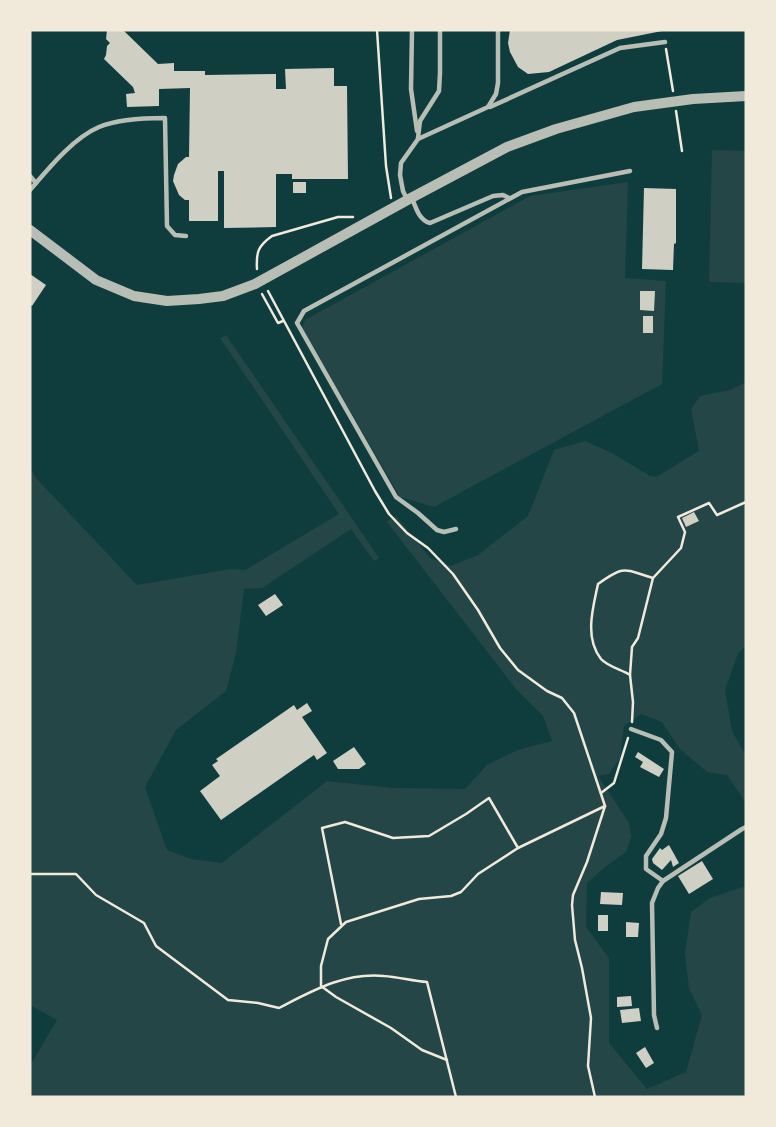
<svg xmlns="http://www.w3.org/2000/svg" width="776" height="1127" viewBox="0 0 776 1127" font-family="Manrope,sans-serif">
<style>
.green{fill:#244646}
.building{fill:#cfcfc3}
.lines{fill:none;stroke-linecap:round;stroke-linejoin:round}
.path{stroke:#f1e9da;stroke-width:2.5}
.service{stroke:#b8beb3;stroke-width:4.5}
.tertiary{stroke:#b8beb3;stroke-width:10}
</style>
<rect width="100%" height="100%" fill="#0f3d3e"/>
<g class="green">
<polygon points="712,150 746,151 746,283 709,282"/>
<polygon points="628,182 625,278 666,281 662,384 434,507 400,497 302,328 305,320 530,196"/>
<polygon points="226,335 379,558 374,561 351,529 262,588 244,589 236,653 226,691 176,730 145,787 167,850 191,859 222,863 327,781 392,788 465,789 487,765 518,750 552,741 543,716 516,689 387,522 396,516 430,558 451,566 478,555 528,516 554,450 585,441 612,453 650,476 656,477 699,451 691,409 700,396 730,390 746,382 746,646 738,653 725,690 732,731 746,756 746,803 727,775 707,772 680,749 662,722 641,714 624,726 620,758 609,774 598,776 629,823 631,837 626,852 605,867 587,883 586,927 609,958 609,1043 647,1089 686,1072 702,1015 689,988 685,953 691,912 710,898 746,886 746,1097 30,1097 30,1066 57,1020 32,1006 30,1007 30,468 36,478 137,585 231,569 245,570 339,514 220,338"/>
</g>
<g class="building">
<polygon points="107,30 123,30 158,64 174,63 174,71 205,71 205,75 276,74 276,89 286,89 285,69 334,68 334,86 347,86 348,179 292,179 292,174 276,174 276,227 224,228 224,171 218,171 218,221 189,221 189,200 185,200 179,195 173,181 174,175 178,164 186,157 189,157 190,88 159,89 159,106 127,107 126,94 135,93 133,87 104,59 106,55 107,46 110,43 106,39"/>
<polygon points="510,30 662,30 662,31 617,40 549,72 528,74 518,67 510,52 508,43"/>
<rect x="293" y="182" width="13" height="11"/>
<polygon points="644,188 676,189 676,243 674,244 673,270 642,269"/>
<polygon points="30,274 46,285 32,306 30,304"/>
<polygon points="640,291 655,291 654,311 640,310"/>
<rect x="643" y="316" width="10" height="17"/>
<polygon points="694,512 699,521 686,527 682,518"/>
<polygon points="275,594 283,605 266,616 258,605"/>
<polygon points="307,703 312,711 302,717 327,753 317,760 314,755 221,820 200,791 220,776 212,765 218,761 216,759 294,705 297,710"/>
<polygon points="354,747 366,764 359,769 338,769 333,761"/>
<polygon points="638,752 664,769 659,777 640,767 643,762 635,757"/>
<polygon points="669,845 679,863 673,867 671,860 662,870 653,863 652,859 660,848 662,850"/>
<polygon points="702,861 713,879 689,894 678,876"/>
<polygon points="601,892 623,893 622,905 600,904"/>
<rect x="598" y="915" width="10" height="16"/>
<polygon points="626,922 639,923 638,937 626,937"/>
<polygon points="631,996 632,1006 617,1007 617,997"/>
<polygon points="639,1008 641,1021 622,1023 620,1010"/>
<polygon points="645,1047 654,1063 646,1068 636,1053"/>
</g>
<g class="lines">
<g class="path">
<polyline points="377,30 386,166 391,198"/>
<polyline points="666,49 673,91"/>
<polyline points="676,111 682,151"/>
<path d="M257,269C256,252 258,246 272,236L338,217H353"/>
<polyline points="268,291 375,491 389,514 407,533 428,548 453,574 478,610 500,648 518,670 547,691 562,698 574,713 605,806 587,862 573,895 572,905 575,940 582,968 591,1018 588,1066 595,1097"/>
<polyline points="262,294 278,323 283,321"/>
<path d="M630,675C622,670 607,666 601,659C584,637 593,608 598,584C625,565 623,569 653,578"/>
<polyline points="632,722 633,702 630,675 632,647 638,638 653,578 681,548 685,532 678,517 709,503 717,515 746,502"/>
<polyline points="601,793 614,783 628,738"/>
<path d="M30,874H76L96,895L144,923L156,946L228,1000L258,1003L279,1008C312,991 345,972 384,976C398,977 413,981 427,982L456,1097"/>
<polyline points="341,924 322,828 345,822 393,838 429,836 466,814 489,798 518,848"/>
<polyline points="321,985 321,966 328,939 346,922 419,899 451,896 461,892 478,874 518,848 605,806"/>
<polyline points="321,986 336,997 391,1028 422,1050 447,1060"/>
</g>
<g class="service">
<polyline points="412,30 411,89 417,131"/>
<polyline points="490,107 620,48 665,42"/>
<polyline points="418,138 420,121 439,91 440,73 440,30"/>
<polyline points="30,176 36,183"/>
<path d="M30,190C48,169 73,138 99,127C118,119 145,118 165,118L167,226L175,235L186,236"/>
<path d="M412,198C416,208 419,220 430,223L493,196L503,195L509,198"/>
<polyline points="407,199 403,191 400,175 401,163 418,139 488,107 496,94 498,83 498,30"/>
<polyline points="456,529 444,532 437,530 418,513 396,497 297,323 304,311 522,192 630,171"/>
<polyline points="631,729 661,740 672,752 666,818 661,834 646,856 646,869 663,881"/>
<polyline points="657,1028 654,1015 652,903 658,888 663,881 742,829 746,827"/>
</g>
<polyline class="tertiary" points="30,230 96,280 134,296 167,301 199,299 223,296 255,284 411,198 507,147 556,129 634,107 693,99 746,96"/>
</g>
<rect width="776" height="1127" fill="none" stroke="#f1e9da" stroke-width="63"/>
</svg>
